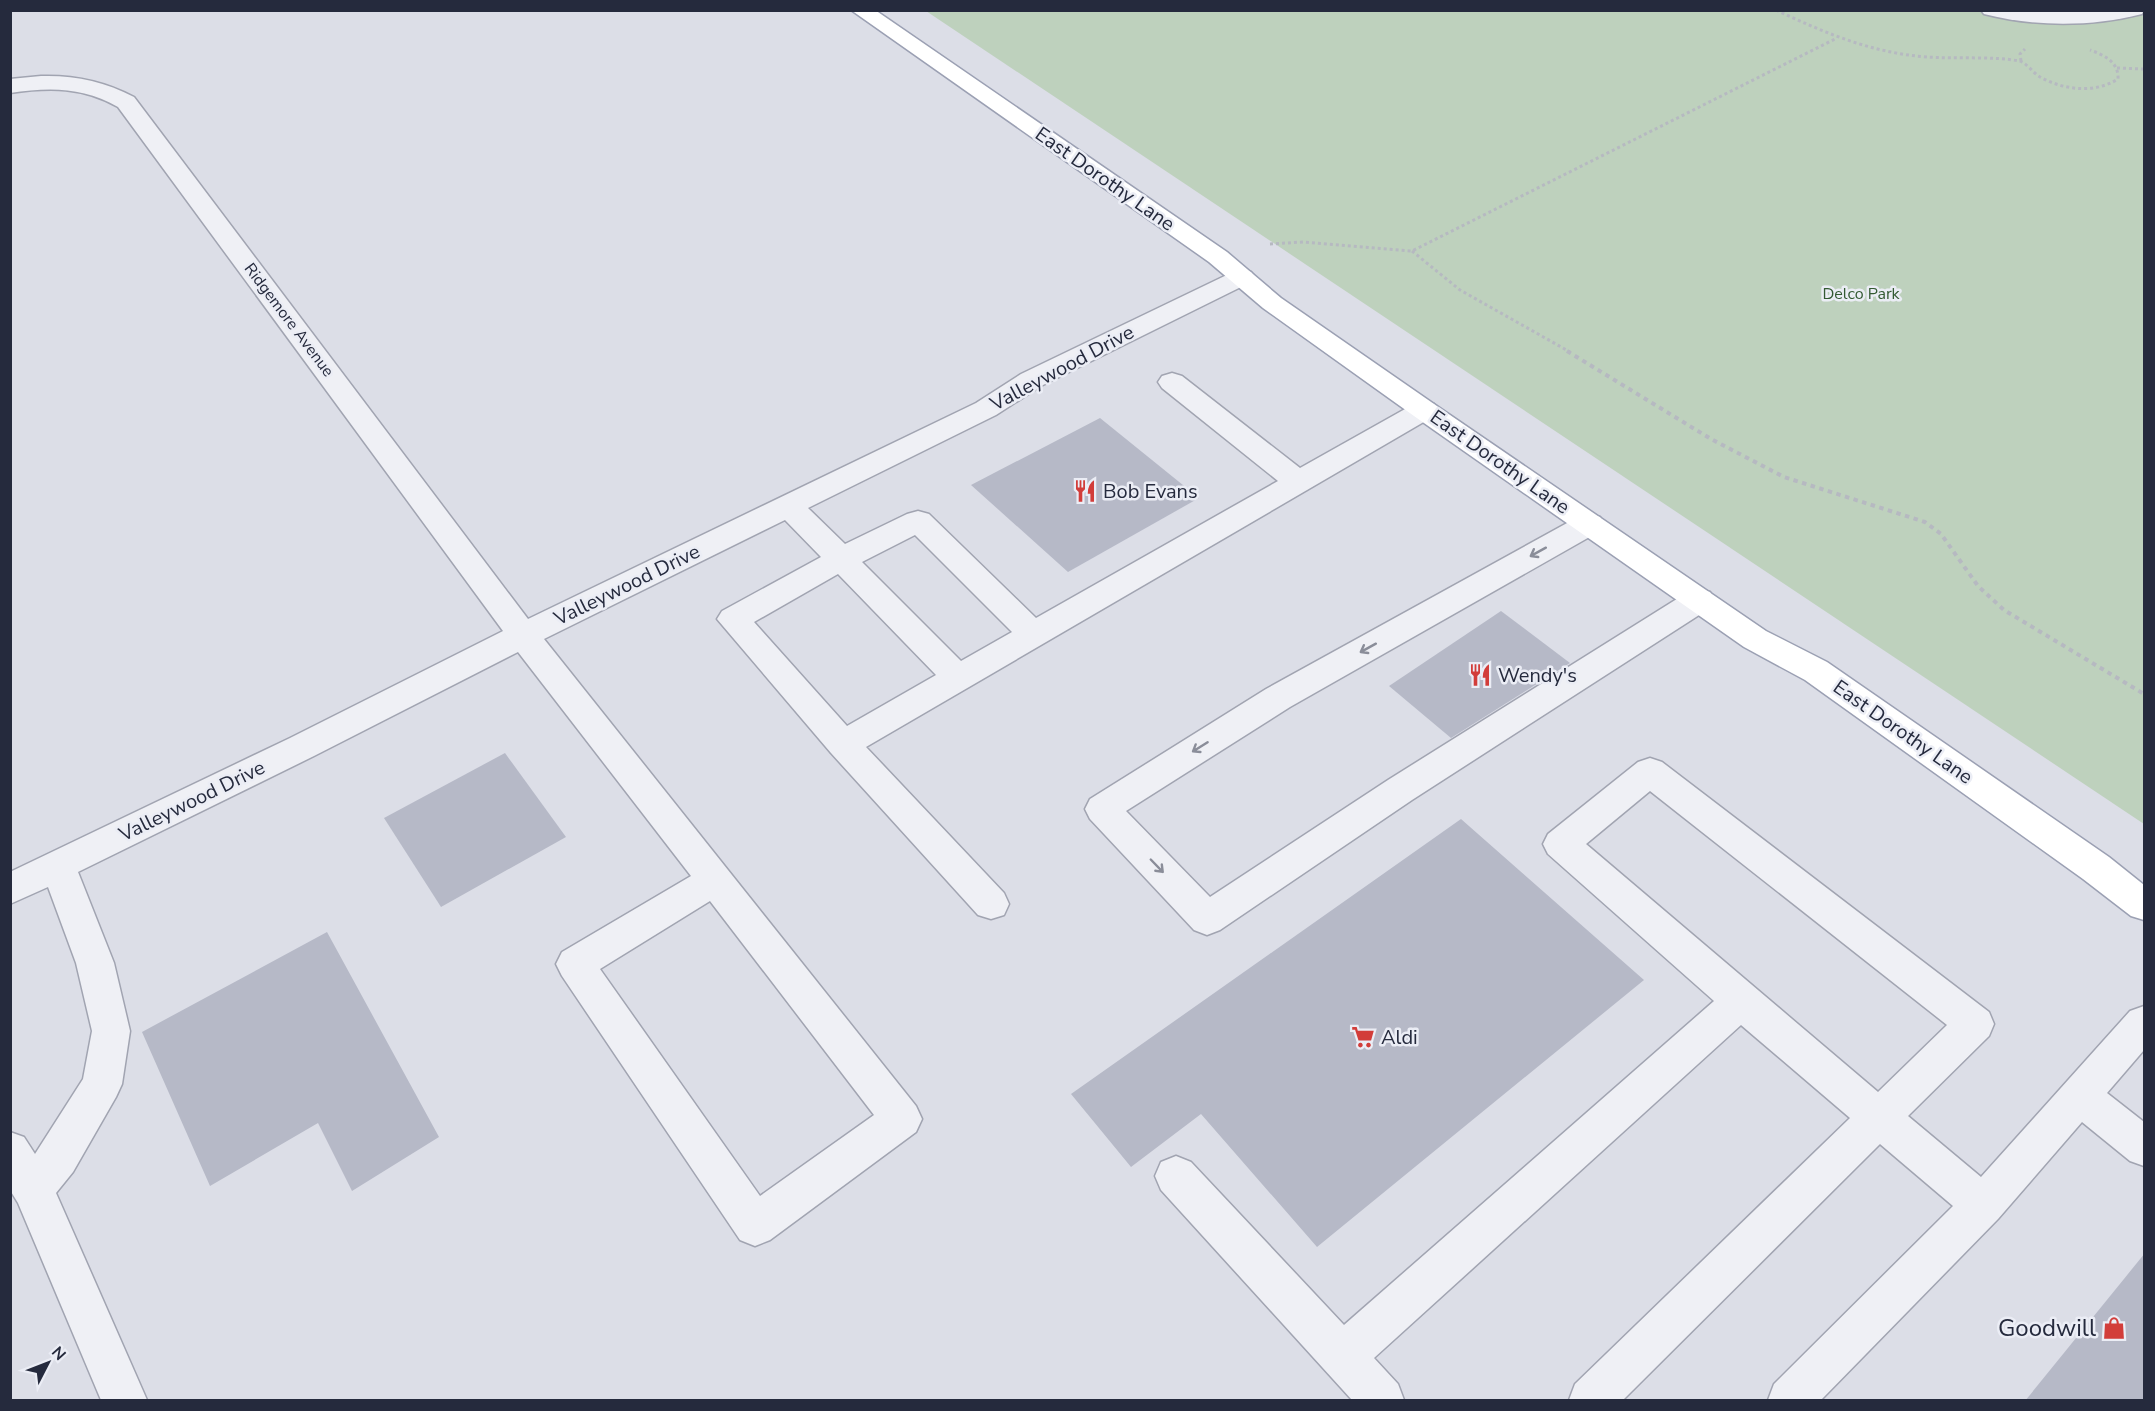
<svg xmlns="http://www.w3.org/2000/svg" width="2155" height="1411" viewBox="0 0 2155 1411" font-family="'Nunito Sans',sans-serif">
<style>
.green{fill:#bed1bd}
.building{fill:#b6b9c7}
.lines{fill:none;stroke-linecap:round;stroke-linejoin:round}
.minor-casing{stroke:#a1a4b1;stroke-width:3}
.major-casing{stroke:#9ba0b3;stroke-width:3}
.path-far1{stroke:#b6b9c1;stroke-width:3;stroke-dasharray:3 3;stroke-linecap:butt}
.path{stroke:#b6b9c1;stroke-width:4;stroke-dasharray:4.5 4.5;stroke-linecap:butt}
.minor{fill:#eff0f5;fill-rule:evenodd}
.major{fill:#fff;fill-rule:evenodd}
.oneway{stroke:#8a8d99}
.labels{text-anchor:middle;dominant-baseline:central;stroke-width:5;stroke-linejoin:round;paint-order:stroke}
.far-park-label{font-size:16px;fill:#335a32;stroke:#ebedf5}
.far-street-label{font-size:16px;fill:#252a3d;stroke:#ebedf5}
.street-label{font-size:20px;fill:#252a3d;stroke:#ebedf5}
.poi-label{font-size:20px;fill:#252a3d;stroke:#ebedf5;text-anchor:start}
.near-poi-label{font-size:24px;fill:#252a3d;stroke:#ebedf5;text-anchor:end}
</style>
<rect width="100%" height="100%" fill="#dcdee7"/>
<polygon class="green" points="926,11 2144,11 2144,824"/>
<g class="building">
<polygon points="1100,418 1199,498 1068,572 971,485"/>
<polygon points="1501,611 1570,663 1451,738 1389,686"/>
<polygon points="505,753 566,837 441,907 384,818"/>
<polygon points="1461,819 1644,980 1317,1247 1201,1114 1131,1167 1071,1094"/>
<polygon points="327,932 439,1137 352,1191 318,1123 210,1186 142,1032"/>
<polygon points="2145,1253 2145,1401 2025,1401"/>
</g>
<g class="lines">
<g class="minor-casing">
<g id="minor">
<path d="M1981,10H2144L2142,14C2092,27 2034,27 1984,14Z"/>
<path d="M41,76C74,75 104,81 134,97L528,619L976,403L1021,374L1233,272L1242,269L1251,272L1255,277L1251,282L1041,386L996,415L808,508L845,544L907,514L918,511L929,514L1036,618L1278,481L1162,388L1158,382L1162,376L1172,373L1182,376L1300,468L1414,404L1424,401L1434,404L1438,410L1434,416L866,747L1004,893L1009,904L1004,915L991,919L978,915L831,753L717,619L722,611L821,557L785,520L544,639L916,1106L922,1119L916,1132L770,1240L755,1246L740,1240L562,976L556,964L562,952L691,876L518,652L314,756L78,872L114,963L130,1031L122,1084L116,1097L73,1172L56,1193L147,1400H101L18,1203L10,1190V1132L24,1137L35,1154L83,1079L92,1031L76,963L48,887L10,904V872L290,738L503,631L118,107C83,87 50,87 10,93V79ZM915,535L1012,632L961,661L862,562ZM838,574L936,675L847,726L754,622ZM710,901L874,1115L760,1196L600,969Z"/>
<polygon points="1589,514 1600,517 1604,524 1600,531 1290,707 1126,811 1210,897 1388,780 1688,592 1699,589 1710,592 1715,600 1710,608 1412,800 1220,930 1207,935 1194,930 1090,819 1085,809 1090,799 1266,689 1578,517"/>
<path d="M1650,758L1662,762L1989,1012L1994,1024L1989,1036L1908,1116L1981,1177L2130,1011L2144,1006V1050L2107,1093L2144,1122V1166L2130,1161L2082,1122L1998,1219L1821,1400H1768L1774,1384L1953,1206L1880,1144L1623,1400H1569L1575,1384L1850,1118L1741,1025L1374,1358L1398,1384L1404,1400H1352L1161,1190L1155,1176L1161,1162L1176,1156L1191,1162L1344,1325L1714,1001L1548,854L1543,844L1548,834L1638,762ZM1650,791L1947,1025L1878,1092L1586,844Z"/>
</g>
</g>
<g class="major-casing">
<polygon id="major" points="851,10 875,10 1227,252 1281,298 1434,404 1766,631 1827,662 2109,857 2144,885 2144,920 2131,916 2083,879 1805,680 1744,647 1414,416 1263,308 1209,262"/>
</g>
<g class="path-far1">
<path d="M1776,10C1825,33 1872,53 1927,57C1954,59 1994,56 2019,61C2026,62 2033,73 2040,77C2064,90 2094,94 2118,79C2119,62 2104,55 2090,50"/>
<polyline points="2021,61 2020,54 2025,49"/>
<polyline points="2117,68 2144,69"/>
<polyline points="1270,244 1303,242 1412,251 1837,38"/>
<polyline points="1412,251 1460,290 1570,352"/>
</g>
<polyline class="path" points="1567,351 1711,439 1784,477 1925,522 1941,534 1978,586 2004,610 2144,694"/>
<use href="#minor" class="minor"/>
<use href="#major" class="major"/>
</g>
<defs><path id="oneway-shaft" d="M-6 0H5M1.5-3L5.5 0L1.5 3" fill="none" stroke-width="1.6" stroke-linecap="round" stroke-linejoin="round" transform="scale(1.5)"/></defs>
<g class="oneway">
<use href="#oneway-shaft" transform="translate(1538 552) rotate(151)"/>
<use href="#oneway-shaft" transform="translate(1368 648) rotate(151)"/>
<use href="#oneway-shaft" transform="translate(1200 747) rotate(148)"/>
<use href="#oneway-shaft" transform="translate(1157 866) rotate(46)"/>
</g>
<defs>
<g id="restaurant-bare" transform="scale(1.8)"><path d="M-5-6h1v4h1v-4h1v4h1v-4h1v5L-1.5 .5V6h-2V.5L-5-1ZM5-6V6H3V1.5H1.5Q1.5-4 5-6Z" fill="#d23d3a" stroke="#ebedf5" stroke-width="2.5" paint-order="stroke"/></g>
<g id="supermarket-bare" transform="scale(1.8)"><path d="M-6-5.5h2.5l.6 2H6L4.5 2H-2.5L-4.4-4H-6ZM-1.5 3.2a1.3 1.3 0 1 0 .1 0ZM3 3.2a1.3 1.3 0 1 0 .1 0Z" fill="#d23d3a" stroke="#ebedf5" stroke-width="2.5" paint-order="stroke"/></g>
<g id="shop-bare" transform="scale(1.8)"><path d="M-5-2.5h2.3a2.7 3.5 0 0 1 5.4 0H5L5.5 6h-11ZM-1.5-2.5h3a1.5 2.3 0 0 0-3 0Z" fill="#d23d3a" stroke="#ebedf5" stroke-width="2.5" paint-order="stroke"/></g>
</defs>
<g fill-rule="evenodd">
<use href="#restaurant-bare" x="1085" y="491"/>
<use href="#restaurant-bare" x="1480" y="675"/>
<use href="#supermarket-bare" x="1363" y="1037"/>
<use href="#shop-bare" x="2114" y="1328"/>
</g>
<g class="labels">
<g class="far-park-label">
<text x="1861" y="294">Delco Park</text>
</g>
<g class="far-street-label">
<text transform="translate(289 320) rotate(53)">Ridgemore Avenue</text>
</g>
<g class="street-label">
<text transform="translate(1105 179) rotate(35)">East Dorothy Lane</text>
<text transform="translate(1062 368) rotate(-28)">Valleywood Drive</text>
<text transform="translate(1500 462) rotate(35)">East Dorothy Lane</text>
<text transform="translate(627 585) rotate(-26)">Valleywood Drive</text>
<text transform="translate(1903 732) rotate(35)">East Dorothy Lane</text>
<text transform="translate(192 801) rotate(-26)">Valleywood Drive</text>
</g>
<g class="poi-label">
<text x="1103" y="491">Bob Evans</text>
<text x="1498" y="675">Wendy's</text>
<text x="1381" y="1037">Aldi</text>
</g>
<g class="near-poi-label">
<text x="2096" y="1328">Goodwill</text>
</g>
</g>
<rect width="2155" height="1411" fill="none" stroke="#252a3d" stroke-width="24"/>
<g transform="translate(48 1363) rotate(48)" stroke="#ebedf5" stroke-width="4.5" paint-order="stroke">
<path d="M0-4.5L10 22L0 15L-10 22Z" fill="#252a3d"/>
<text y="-9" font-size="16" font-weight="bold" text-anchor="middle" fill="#252a3d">N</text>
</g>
</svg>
